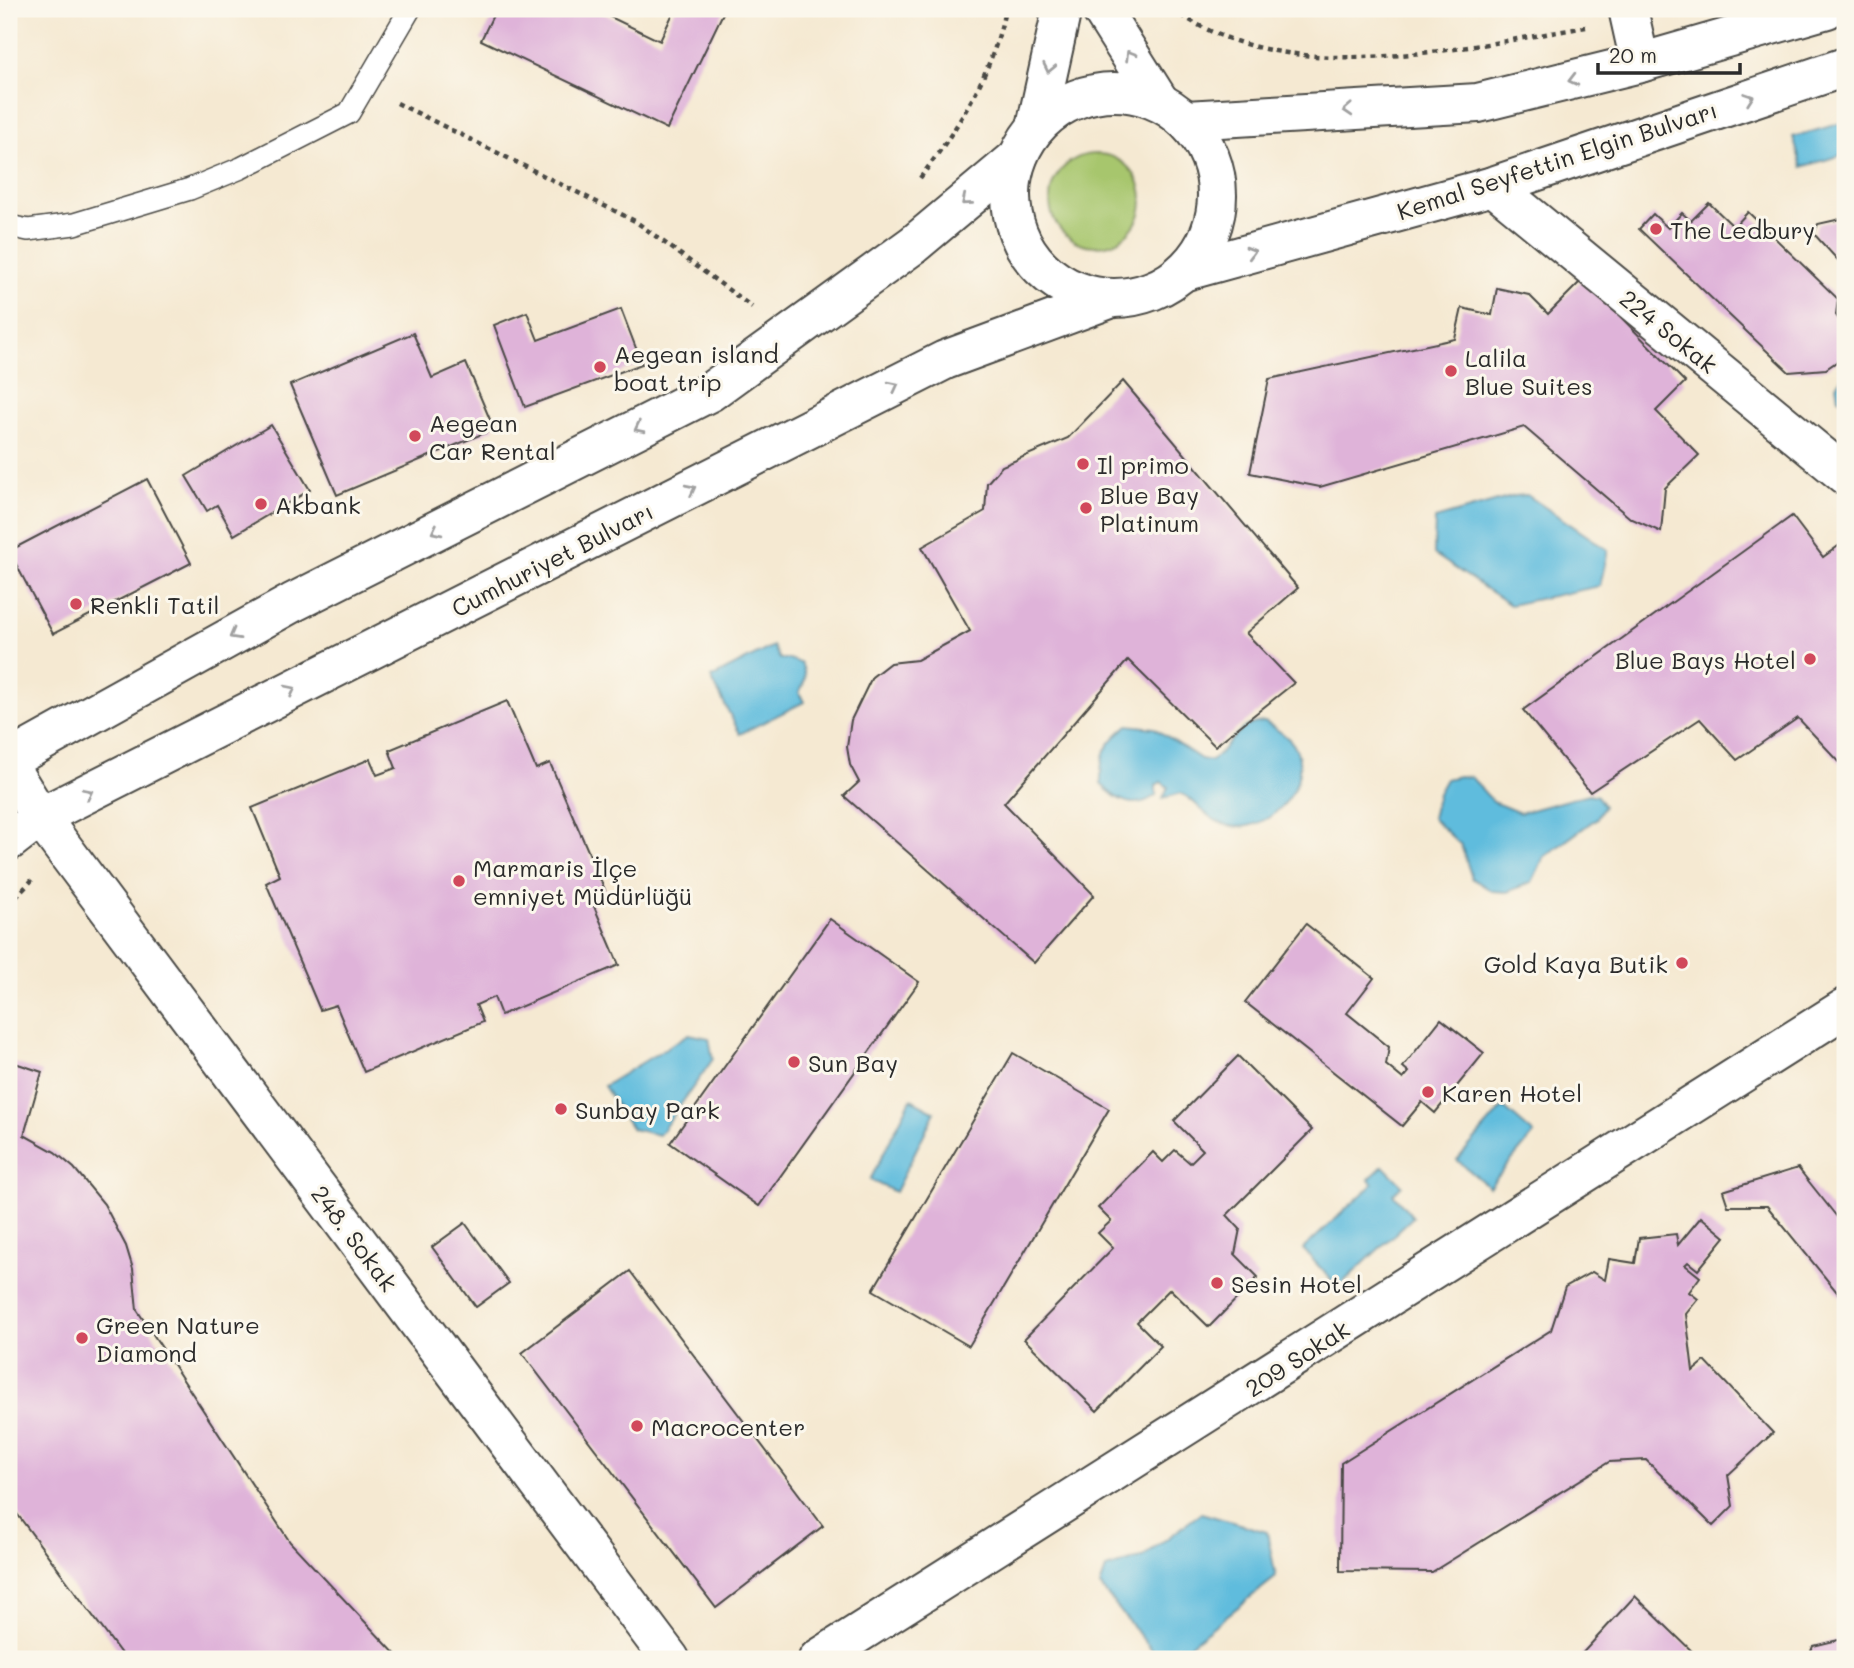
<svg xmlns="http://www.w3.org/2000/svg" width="1854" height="1668" viewBox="0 0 1854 1668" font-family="Mali,sans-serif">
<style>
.green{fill:#a7c66d;stroke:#69784c;stroke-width:2}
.water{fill:#5ebcdd;stroke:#447484;stroke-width:2}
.building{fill:#dfb3d9}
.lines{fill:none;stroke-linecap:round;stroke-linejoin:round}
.lane-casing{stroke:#494844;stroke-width:24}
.street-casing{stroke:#494844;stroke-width:42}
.secondary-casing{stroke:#494844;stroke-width:42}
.path{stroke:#494844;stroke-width:4.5;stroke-dasharray:5 5;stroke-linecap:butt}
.lane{stroke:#fff;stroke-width:21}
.street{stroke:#fff;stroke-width:38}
.secondary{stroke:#fff;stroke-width:38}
.oneway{stroke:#a0a0a0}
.poi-dot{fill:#d1495b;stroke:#fbf7ec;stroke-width:2.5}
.labels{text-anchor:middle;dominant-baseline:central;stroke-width:6;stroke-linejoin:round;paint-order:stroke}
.street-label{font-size:24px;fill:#2b2b2b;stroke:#fbf7ec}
.poi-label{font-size:24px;fill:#2b2b2b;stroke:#fbf7ec;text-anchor:start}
</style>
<rect width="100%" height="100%" fill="#fbf7ec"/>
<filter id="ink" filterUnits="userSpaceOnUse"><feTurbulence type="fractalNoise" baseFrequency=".0143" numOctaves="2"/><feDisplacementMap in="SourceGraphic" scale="14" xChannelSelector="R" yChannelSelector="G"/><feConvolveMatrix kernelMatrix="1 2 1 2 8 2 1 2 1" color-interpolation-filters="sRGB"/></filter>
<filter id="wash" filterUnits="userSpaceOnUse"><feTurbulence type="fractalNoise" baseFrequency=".00686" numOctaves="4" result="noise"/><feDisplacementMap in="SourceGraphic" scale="28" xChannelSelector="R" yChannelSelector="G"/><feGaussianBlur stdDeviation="1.57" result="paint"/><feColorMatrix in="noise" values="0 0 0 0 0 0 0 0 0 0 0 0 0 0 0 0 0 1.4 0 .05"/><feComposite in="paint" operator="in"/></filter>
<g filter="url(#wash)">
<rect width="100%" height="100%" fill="#f5e9d2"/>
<circle class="green" cx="1096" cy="200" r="46"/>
<g class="water">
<polygon points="1845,122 1845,154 1802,167 1793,137"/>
<polygon points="1845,374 1845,401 1838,398 1836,385"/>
<polygon points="1527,495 1608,550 1600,586 1510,605 1434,554 1435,519 1515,496"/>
<path d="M773,646L780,659H789L801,663C806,674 806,682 799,692L804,702L740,734L711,678Z"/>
<path d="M1265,722C1276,729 1292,738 1297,751C1311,791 1263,839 1223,824C1205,818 1197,801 1181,793L1163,798L1168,787L1161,782L1156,785V795C1135,811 1117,801 1101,784C1100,753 1104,745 1128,725L1154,728L1201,759L1211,761C1232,746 1235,723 1265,722Z"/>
<polygon points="1459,776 1471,777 1493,802 1520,813 1589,794 1597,796 1604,806 1597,818 1544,857 1532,882 1507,892 1492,891 1472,878 1461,845 1432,818 1438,793 1446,779"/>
<polygon points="689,1034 709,1038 713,1059 659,1135 632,1129 604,1086"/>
<polygon points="911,1099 935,1112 895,1192 870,1180"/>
<polygon points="1503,1107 1534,1134 1489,1187 1457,1160"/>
<polygon points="1383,1166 1402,1185 1393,1194 1413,1217 1338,1287 1303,1249 1373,1184 1369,1179"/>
<polygon points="1201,1513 1267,1532 1276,1577 1172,1659 1159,1659 1100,1586 1106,1569 1141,1558"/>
</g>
<g id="blocks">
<g class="building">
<polygon points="496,9 594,9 660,41 675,9 725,9 667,129 481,40"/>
<polygon points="1709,203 1734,227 1748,212 1838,299 1836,315 1845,329 1845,356 1826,369 1789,372 1639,229 1653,214 1668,228 1682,213 1691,221"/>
<polygon points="1845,218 1845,268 1814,234 1818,224"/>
<polygon points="1583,279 1685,382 1656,411 1699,455 1665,488 1661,532 1630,518 1524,427 1320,487 1250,473 1269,379 1455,339 1462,308 1492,315 1497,288 1529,295 1548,314"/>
<polygon points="621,309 642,364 525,407 494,325 527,312 538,340"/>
<polygon points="413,333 432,378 466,363 494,429 337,495 290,385"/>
<polygon points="1123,381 1298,588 1246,633 1294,683 1215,746 1128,660 1004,803 1094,895 1034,963 844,796 859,782 850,765 847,747 851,720 872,677 890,663 917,660 970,631 922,547 985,511 987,483 1002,466 1068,438"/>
<polygon points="271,425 310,490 234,535 217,505 207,511 186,476"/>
<polygon points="147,479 191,563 53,634 9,551"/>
<polygon points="1792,516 1823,557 1841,544 1845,549 1845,768 1798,718 1737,760 1700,719 1590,792 1523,710"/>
<polygon points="507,701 536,769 550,763 605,890 590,897 619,965 501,1015 494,997 476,1005 483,1022 364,1072 336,1005 320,1010 266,883 280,876 252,808 370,759 377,775 396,768 389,750"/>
<polygon points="830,919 919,982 759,1206 670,1143"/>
<polygon points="1306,924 1374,978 1347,1013 1389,1047 1386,1065 1403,1079 1409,1072 1403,1067 1441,1019 1484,1053 1435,1113 1422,1102 1402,1126 1245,1002"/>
<polygon points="1013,1053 1109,1109 969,1346 873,1290"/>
<polygon points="1238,1056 1312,1130 1227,1215 1240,1229 1235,1254 1258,1277 1209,1327 1170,1289 1137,1322 1161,1346 1097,1411 1024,1339 1113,1248 1098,1233 1111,1221 1098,1208 1153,1152 1163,1162 1175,1150 1190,1163 1203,1150 1174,1121"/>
<polygon points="9,1061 42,1072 24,1135 55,1152 74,1168 104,1204 126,1246 133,1269 137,1310 290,1542 400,1659 125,1659 9,1503"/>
<polygon points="1798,1168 1845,1227 1845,1302 1767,1206 1728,1206 1723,1191"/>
<polygon points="1701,1217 1725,1237 1698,1270 1688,1262 1685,1265 1700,1277 1689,1292 1698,1299 1686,1314 1693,1371 1705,1361 1773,1433 1728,1475 1733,1506 1713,1526 1646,1460 1609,1462 1432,1572 1340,1571 1341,1463 1551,1330 1565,1287 1592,1272 1605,1280 1609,1259 1635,1263 1639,1238 1676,1234 1678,1245"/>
<polygon points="465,1223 509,1283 476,1307 432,1247"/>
<polygon points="630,1271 823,1526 716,1608 522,1353"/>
<polygon points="1635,1596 1700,1659 1577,1659"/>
<polygon points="1842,1639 1845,1642 1845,1659 1808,1659 1813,1646"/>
</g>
</g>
</g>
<g filter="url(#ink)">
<use href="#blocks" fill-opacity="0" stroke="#494844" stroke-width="2"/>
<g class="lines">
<g class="lane-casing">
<polyline id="lane" points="9,226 28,230 74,224 190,189 241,168 349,113 410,9"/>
</g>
<g class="street-casing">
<g id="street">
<polyline points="1628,9 1640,63"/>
<polyline points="1493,186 1845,475"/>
<polyline points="9,767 40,817 670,1659"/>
<polyline points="818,1659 1845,1008"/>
</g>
</g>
<g class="secondary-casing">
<g id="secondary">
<polyline points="1101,9 1159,101"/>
<circle cx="1114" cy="195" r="103"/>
<polyline points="1186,120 1478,103 1640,63 1827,9"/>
<polyline points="1036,127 1062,9"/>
<polyline points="1186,271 1493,186 1845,67"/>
<polyline points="9,760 292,603 710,392 913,245 1018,157"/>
<polyline points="9,841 40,817 945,360 1107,300"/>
</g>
</g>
<g class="path">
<path d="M1173,9C1284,91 1461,48 1586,27"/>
<polyline points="397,103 635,221 752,307"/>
<path d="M920,178C958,128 994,71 1005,9"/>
<polyline points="9,905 32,880"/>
</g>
<use href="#lane" class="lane"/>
<use href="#street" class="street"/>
<use href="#secondary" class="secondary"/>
</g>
<defs><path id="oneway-chevron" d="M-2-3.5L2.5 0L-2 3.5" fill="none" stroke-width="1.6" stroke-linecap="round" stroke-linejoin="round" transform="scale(1.75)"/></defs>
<g class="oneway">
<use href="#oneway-chevron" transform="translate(1130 55) rotate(-122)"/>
<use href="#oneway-chevron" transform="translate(1049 68) rotate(102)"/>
<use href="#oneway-chevron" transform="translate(1573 80) rotate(166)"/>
<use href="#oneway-chevron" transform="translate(1749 98) rotate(-19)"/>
<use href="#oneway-chevron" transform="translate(1348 110) rotate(177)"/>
<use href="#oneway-chevron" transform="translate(966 201) rotate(140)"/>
<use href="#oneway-chevron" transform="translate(1251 252) rotate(-16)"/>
<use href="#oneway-chevron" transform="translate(894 386) rotate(-27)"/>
<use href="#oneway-chevron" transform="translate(639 428) rotate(153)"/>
<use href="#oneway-chevron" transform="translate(691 489) rotate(-27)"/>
<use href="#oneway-chevron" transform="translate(436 531) rotate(153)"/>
<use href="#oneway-chevron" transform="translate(234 635) rotate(151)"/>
<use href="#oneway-chevron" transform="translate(291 690) rotate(-27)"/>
<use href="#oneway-chevron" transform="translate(88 793) rotate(-27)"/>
</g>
</g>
<g class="poi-dot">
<circle cx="1656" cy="229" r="7"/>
<circle cx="600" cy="367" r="7"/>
<circle cx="1451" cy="371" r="7"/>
<circle cx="415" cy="436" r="7"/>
<circle cx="1083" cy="464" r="7"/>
<circle cx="261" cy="504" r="7"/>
<circle cx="1086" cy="508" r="7"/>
<circle cx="76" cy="604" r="7"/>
<circle cx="1810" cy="659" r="7"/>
<circle cx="459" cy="881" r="7"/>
<circle cx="1682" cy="963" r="7"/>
<circle cx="794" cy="1062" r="7"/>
<circle cx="1428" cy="1092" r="7"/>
<circle cx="561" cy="1109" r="7"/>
<circle cx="1217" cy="1283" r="7"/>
<circle cx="82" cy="1338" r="7"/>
<circle cx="637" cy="1426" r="7"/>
</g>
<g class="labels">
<g class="street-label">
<text transform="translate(1557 160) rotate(-18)">Kemal Seyfettin Elgin Bulvarı</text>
<text transform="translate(1669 331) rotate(39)">224 Sokak</text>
<text transform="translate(552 559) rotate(-27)">Cumhuriyet Bulvarı</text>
<text transform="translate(355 1238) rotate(53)">248. Sokak</text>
<text transform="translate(1297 1358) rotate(-33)">209 Sokak</text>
</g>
<g class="poi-label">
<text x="1670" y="229">The Ledbury</text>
<text x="614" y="353">Aegean island<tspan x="614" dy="28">boat trip</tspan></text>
<text x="1465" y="357">Lalila<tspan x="1465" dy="28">Blue Suites</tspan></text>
<text x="429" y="422">Aegean<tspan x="429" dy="28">Car Rental</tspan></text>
<text x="1097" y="464">Il primo</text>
<text x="1100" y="494">Blue Bay<tspan x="1100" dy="28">Platinum</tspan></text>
<text x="275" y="504">Akbank</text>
<text x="90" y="604">Renkli Tatil</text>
<text x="1796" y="659" text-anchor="end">Blue Bays Hotel</text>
<text x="473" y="867">Marmaris İlçe<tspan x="473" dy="28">emniyet Müdürlüğü</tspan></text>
<text x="1668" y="963" text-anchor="end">Gold Kaya Butik</text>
<text x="808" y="1062">Sun Bay</text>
<text x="1442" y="1092">Karen Hotel</text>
<text x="575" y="1109">Sunbay Park</text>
<text x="1231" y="1283">Sesin Hotel</text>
<text x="96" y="1324">Green Nature<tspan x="96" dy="28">Diamond</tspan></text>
<text x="651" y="1426">Macrocenter</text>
</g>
</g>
<rect width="1854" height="1668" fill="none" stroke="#fbf7ec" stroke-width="35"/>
<path d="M1598 63v10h142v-10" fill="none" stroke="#2b2b2b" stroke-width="3.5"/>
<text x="1609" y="63" font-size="21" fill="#2b2b2b" stroke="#fbf7ec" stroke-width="5" paint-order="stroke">20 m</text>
</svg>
